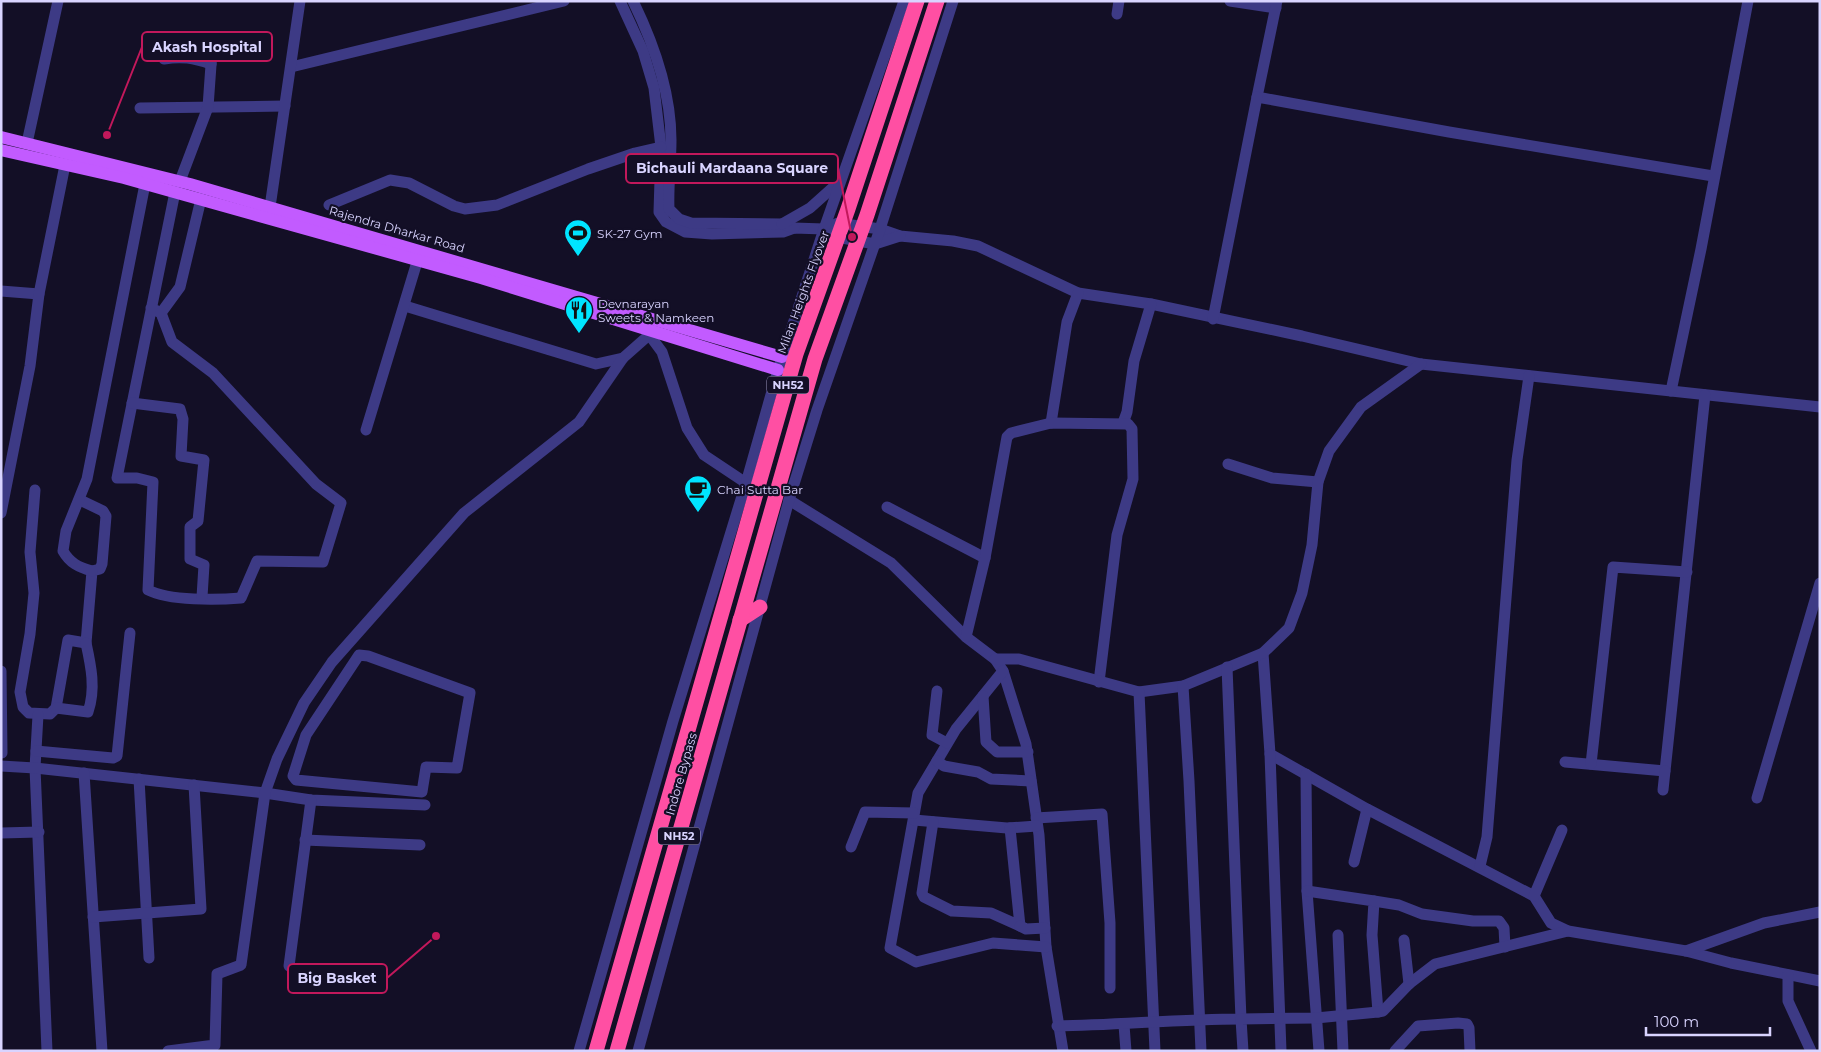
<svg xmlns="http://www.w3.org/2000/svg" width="1821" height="1052" viewBox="0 0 1821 1052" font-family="Montserrat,sans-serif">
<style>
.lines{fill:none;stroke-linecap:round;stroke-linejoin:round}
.minor{stroke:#3d3a85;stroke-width:11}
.major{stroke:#c25bff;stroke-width:12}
.highway{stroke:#ff4fa3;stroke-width:15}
.labels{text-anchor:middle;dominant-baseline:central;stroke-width:4.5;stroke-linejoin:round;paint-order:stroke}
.shield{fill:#130f26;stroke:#9e99be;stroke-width:1}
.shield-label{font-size:11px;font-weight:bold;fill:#d9d4ff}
.street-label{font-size:12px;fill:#d9d4ff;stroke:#130f26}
.poi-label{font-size:12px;fill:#d9d4ff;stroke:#130f26;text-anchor:start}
.leader{fill:none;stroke:#c2185b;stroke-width:2}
.callout-dot{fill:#c2185b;stroke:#130f26;stroke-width:2}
.callout{fill:#130f26;stroke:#c2185b;stroke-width:2}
.callout-label{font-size:14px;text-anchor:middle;font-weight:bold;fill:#d9d4ff}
</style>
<rect width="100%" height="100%" fill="#130f26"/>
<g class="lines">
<g class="minor">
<polyline points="620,1 643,51 654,88 661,147 659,212 666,222 685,232 712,234 783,232 794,228 824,229 838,223 880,229 900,236 953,241 978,246 1078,293 1151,304 1302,336 1421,364 1820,407"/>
<path d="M633,1C654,44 671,92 671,140C671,163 668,186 669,209L679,219L691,223L782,224L794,228"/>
<polyline points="1230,1 1276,8"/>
<polyline points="1277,1 1257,97 1449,132 1713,176"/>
<polyline points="1117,14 1119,1"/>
<path d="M164,59C182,56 193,58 211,64"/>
<polyline points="291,67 564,1"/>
<polyline points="140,108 285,106"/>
<polyline points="27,143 58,1"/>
<polyline points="180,181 208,107 212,51"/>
<polyline points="329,205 390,180 409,183 454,206 465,209 497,205 588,169 635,153 661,147"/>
<polyline points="267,216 270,207 300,1"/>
<polyline points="782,224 810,208 839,182"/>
<polyline points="824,229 831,236 875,244 900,236"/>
<polyline points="1,291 39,294"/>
<polyline points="405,306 596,364 623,358"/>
<path d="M151,308L161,313L172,342L213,373L316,484L341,503L323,562L257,561L241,598C218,600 169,601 148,590L153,482L137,478H117L175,192"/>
<polyline points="161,313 180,287 201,199"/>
<polyline points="1213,319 1257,97"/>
<polyline points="645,329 662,352 687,428 704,455 746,483"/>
<polyline points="1671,391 1701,249 1748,1"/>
<polyline points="132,403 180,409 183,419 181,456 204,460 198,521 190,527 190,559 204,565 202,597"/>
<polyline points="1051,423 1067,322 1078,293"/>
<polyline points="1123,423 1127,412 1134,361 1151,304"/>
<polyline points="366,430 420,252"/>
<polyline points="1228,464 1272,478 1318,482"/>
<polyline points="35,490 30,552 34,593 30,634 20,692 23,707 29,713 50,714 56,708 68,640 86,643 92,571 100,569 102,564 106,516 103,511 80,500"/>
<polyline points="789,500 891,563 966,637 995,659 1003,671 1026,744 1039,835 1046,947 1063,1051"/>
<polyline points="887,507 985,558"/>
<polyline points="1,513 30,366 39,294 65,165"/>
<path d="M92,571C78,567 70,563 63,551L66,531L87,479L145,184"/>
<polyline points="966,637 985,558 1007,437 1011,433 1051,423 1128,424 1132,429 1133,479 1117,535 1099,682"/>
<polyline points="1263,653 1270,754 1367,809 1534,896 1551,923 1568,931 1686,951 1731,963 1820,981"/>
<polygon points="359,655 368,656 470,693 457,768 426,767 422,792 296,780 293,776 306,735"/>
<polyline points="995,659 1019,659 1139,692 1183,686 1263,653 1289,628 1302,593 1312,545 1318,482 1329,451 1361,407 1421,364"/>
<polyline points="1,671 2,753"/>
<polyline points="1003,671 956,729 918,793 890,948 916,962 993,943 1046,947"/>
<polyline points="1183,686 1189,781 1201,1051"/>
<polyline points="937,691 932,735 947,743"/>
<polyline points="1139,692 1155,1051"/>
<polyline points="983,696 986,742 997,752 1028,752"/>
<path d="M56,708L88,712C96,689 91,666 86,643"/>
<polyline points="38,715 35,768 47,1051"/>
<polyline points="36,751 113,758 117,756 130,633"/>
<polyline points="1270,754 1281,1051"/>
<polyline points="937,761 944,766 978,772 991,779 1031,781"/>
<polyline points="1565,762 1665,771 1705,395"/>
<polyline points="1591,764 1613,567 1687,572"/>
<polyline points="1,766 35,768 265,793 311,800 425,805"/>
<polyline points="84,773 102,1051"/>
<polyline points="1306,774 1307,891 1319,1051"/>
<polyline points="139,779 149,958"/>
<polyline points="1663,790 1665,771"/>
<polyline points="1757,798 1820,583"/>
<polyline points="1036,818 1102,814 1110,923 1110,988"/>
<polyline points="914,820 1007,828 1037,826"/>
<polyline points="933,822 922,893 924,897 952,911 991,913 1020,926 1010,828"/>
<polyline points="1,833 39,832"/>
<polyline points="305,840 420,845"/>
<polyline points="851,847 865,812 914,813"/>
<polyline points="1354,862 1367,809"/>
<polyline points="1480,866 1487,837 1517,460 1529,376"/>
<polyline points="1307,891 1374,901 1372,935 1378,1012"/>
<polyline points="1534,896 1562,830"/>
<polyline points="1374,901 1399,905 1422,914 1473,921 1499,921 1504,928 1505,947"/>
<polyline points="93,917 201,909 194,785"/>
<polyline points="1020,926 1026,929 1045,928"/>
<polyline points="1338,935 1343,1051"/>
<polyline points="1404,940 1409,984"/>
<polyline points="1686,951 1764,923 1820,912"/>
<polyline points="289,966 311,800"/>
<polyline points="1788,975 1788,1001 1811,1051"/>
<polyline points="1124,1025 1126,1051"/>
<path d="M1057,1026C1119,1025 1180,1019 1241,1019L1227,667"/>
<polyline points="168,1051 215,1045 217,974 241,965 265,793 277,759 304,703 332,662 464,513 579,422 623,358 649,335"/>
<polyline points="579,1051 673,721 746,483 778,370 824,229 904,1"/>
<polyline points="638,1051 789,500 817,410 880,229 953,1"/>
<polyline points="1243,1051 1241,1019 1316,1018 1378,1012 1383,1011 1409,984 1435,964 1568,931"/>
<polyline points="1395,1051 1418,1026 1458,1023 1467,1024 1469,1028 1470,1051"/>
</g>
<g class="major">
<polyline points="1,137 190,184 782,357"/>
<polyline points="1,150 124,178 481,278 778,370"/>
</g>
<g class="highway">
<polyline points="740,620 760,607"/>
<polyline points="596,1051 796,354 848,209 917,1"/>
<polyline points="617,1051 815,359 867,215 937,1"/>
</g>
</g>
<defs>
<g id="stadium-pin" transform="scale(1.4375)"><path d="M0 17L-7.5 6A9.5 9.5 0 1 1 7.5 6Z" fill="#00e5ff" stroke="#130f26"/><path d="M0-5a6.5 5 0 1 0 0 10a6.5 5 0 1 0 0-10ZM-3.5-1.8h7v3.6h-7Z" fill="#111"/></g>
<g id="restaurant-pin" transform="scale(1.4375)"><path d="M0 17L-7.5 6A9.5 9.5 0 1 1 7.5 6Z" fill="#00e5ff" stroke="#130f26"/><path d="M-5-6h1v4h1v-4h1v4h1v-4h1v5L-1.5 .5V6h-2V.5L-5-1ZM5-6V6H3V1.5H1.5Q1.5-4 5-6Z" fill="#111"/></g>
<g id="cafe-pin" transform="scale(1.4375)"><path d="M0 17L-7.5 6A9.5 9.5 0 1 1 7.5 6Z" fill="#00e5ff" stroke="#130f26"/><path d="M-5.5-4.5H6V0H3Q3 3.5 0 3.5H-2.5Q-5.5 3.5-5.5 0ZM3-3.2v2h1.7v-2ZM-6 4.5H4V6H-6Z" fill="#111"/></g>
</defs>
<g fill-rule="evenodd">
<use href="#stadium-pin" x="578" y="233"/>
<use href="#restaurant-pin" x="579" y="310"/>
<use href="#cafe-pin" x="698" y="489"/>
</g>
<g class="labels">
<g class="shield">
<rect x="767" y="376.5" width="42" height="17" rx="4"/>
<rect x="658" y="827.5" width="42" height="17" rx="4"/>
</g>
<g class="shield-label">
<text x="788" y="385">NH52</text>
<text x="679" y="836">NH52</text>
</g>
<g class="street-label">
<text transform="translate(397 229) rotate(16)">Rajendra Dharkar Road</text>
<text transform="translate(803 292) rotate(-70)">Milan Heights Flyover</text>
<text transform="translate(681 774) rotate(-74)">Indore Bypass</text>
</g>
<g class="poi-label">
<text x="597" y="233">SK-27 Gym</text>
<text x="598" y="303">Devnarayan<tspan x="598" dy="14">Sweets &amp; Namkeen</tspan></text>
<text x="717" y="489">Chai Sutta Bar</text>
</g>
</g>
<path class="leader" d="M107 135L142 47M852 237L838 168M436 936L387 978"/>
<g class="callout-dot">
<circle cx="107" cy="135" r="5"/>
<circle cx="852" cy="237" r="5"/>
<circle cx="436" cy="936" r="5"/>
</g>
<g class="callout">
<rect x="142" y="32" width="130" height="29" rx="5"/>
<rect x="626" y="154" width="212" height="29" rx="5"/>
<rect x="288" y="964" width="99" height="29" rx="5"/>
</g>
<g class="callout-label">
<text x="207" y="52">Akash Hospital</text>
<text x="732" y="173">Bichauli Mardaana Square</text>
<text x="337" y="983">Big Basket</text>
</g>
<rect width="1821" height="1052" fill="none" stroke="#d9d4ff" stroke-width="5"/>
<path d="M1646 1027v8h124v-8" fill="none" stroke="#d9d4ff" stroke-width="2.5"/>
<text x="1654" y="1027" font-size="15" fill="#d9d4ff" stroke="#130f26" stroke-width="4" paint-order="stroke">100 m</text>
</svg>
